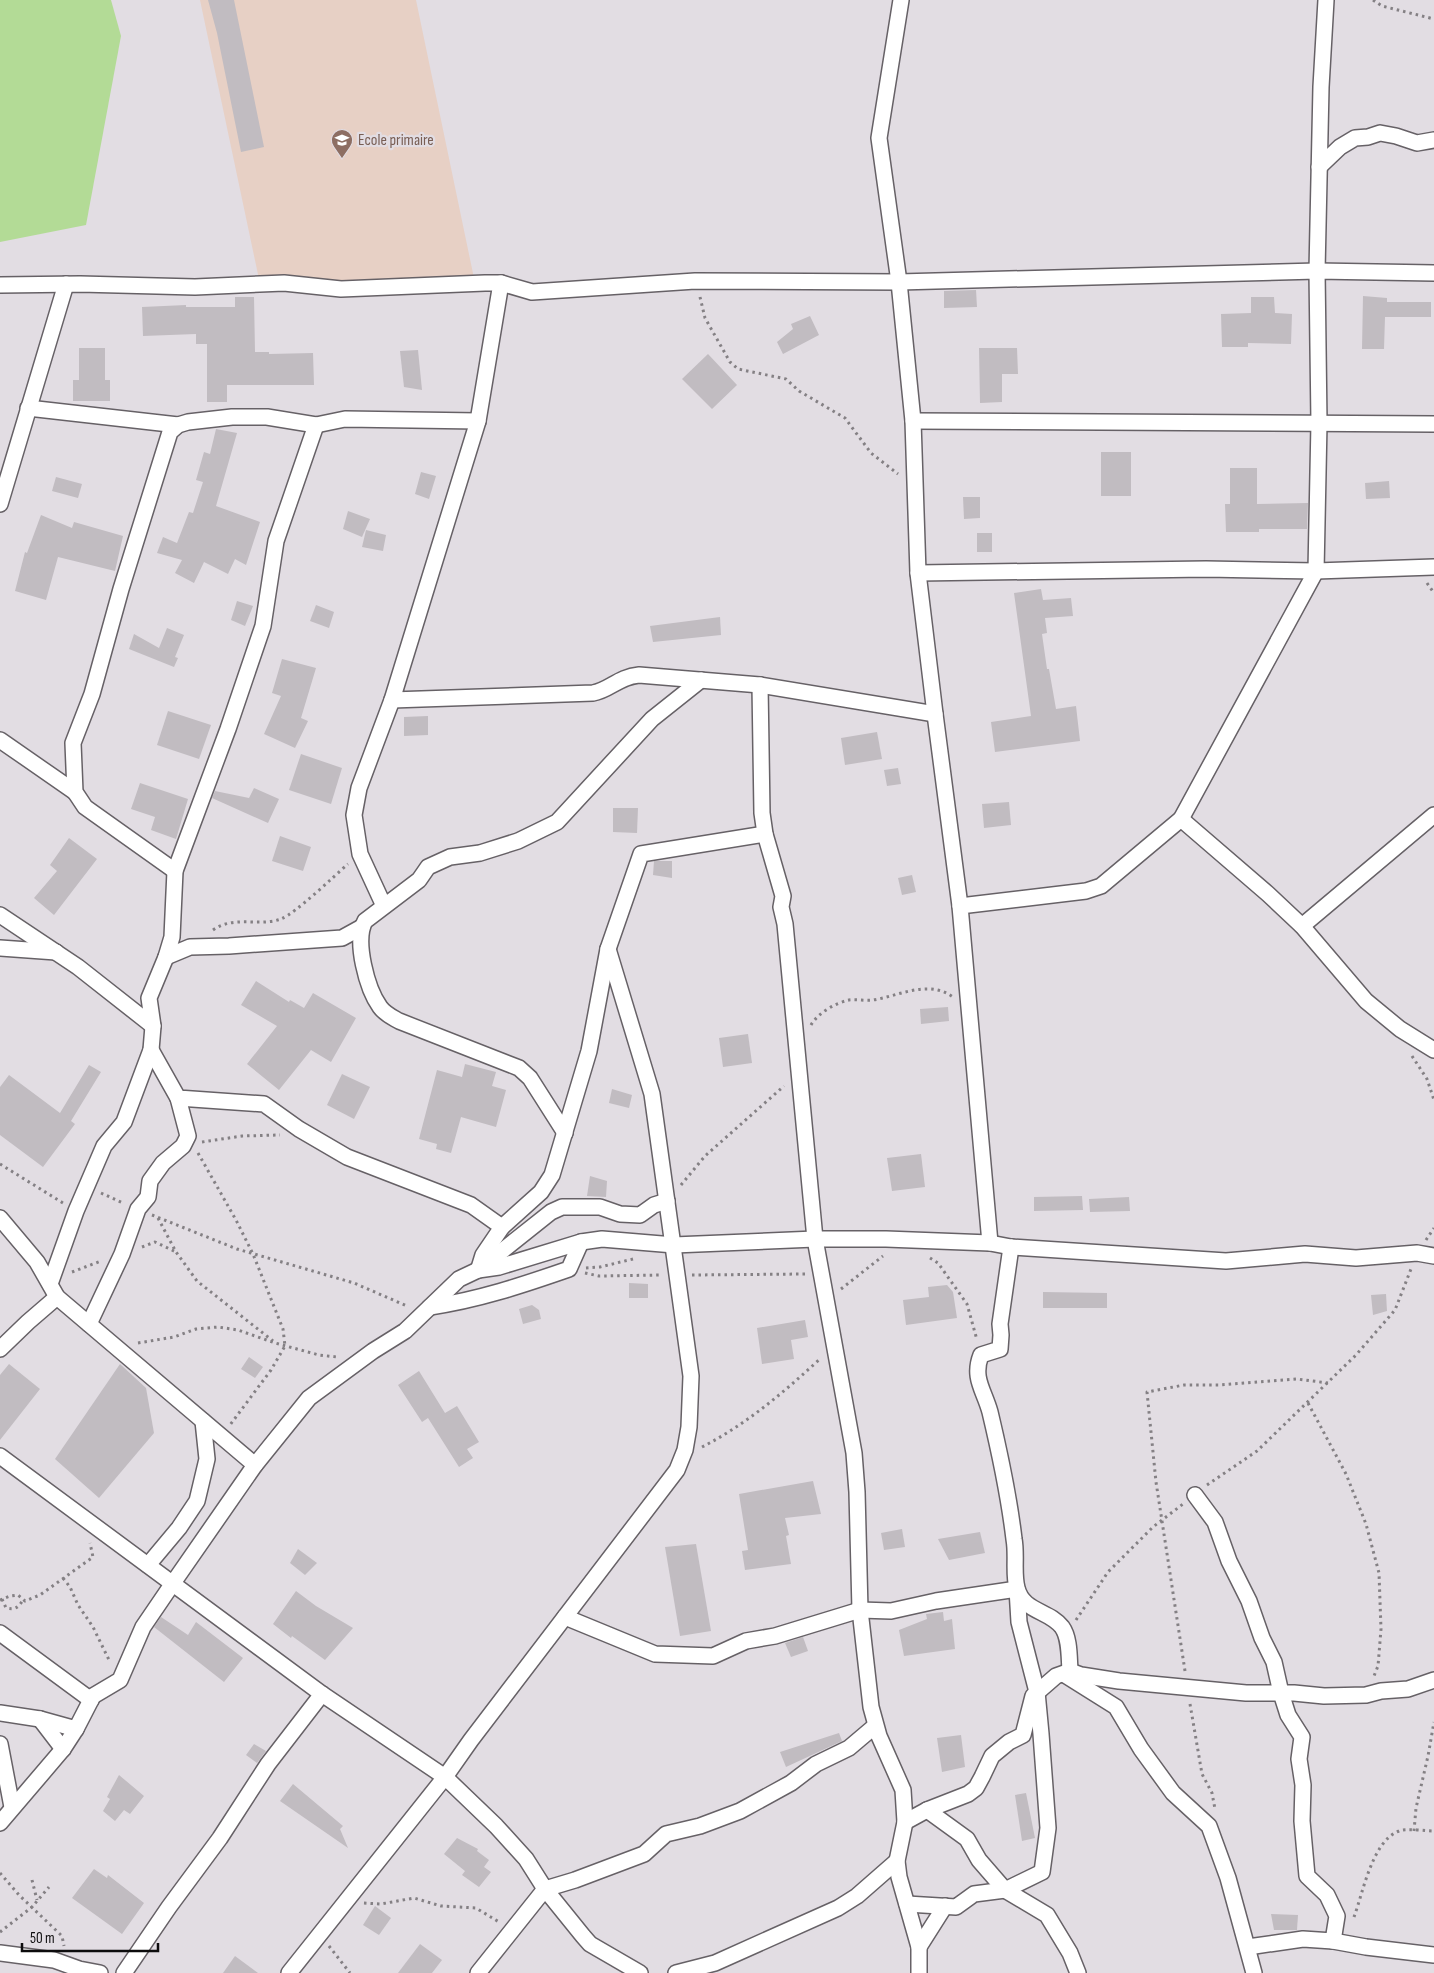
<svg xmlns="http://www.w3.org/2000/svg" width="1434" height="1973" viewBox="0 0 1434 1973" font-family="'Sofia Sans Condensed',sans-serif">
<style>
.education{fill:#e7d0c5}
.green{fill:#b3db96}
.building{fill:#c1bcc1}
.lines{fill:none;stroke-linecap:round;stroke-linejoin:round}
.minor-casing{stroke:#666166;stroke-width:18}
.path{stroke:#848084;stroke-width:3;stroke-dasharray:2.5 4;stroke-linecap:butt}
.minor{stroke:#fff;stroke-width:15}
.labels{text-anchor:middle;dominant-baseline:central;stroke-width:4.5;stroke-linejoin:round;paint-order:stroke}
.education-label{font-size:16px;fill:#785e54;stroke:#e2dde3;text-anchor:start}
</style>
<rect width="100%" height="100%" fill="#e2dde3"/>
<polygon class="education" points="200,0 416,0 475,283 260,284"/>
<polygon class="green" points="0,0 111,0 121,36 86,225 0,242"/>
<g class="building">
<polygon points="208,0 234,0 264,147 241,152 217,33"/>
<polygon points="976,290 977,307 944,308 944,291"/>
<polygon points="1363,296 1387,298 1387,302 1431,302 1431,317 1385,317 1384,349 1362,349"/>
<polygon points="235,297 254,297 255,352 269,352 269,354 313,353 314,385 227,385 227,402 207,402 207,344 196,344 196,334 143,336 142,307 186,305 186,307 235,307"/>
<polygon points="1251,297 1274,297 1275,313 1292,314 1291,344 1248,343 1248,347 1222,347 1221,314 1251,313"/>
<polygon points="810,316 819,335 783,354 777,342 793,329 791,324"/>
<polygon points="79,348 105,348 105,380 110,380 110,401 73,401 73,380 79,380"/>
<polygon points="979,348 1017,348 1018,374 1002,374 1002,402 980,403"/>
<polygon points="418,350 422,390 404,387 400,351"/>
<polygon points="708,354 737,385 712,409 682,379"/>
<polygon points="216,429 237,433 216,506 260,522 246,565 235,559 228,574 204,562 194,583 175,573 182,560 157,553 163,537 177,543 189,512 193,513 203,482 196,480 204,452 210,454"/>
<rect x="1101" y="452" width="30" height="44"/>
<polygon points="1230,468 1257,468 1257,504 1308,503 1307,529 1259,529 1259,532 1226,532 1225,504 1230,504"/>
<polygon points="421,472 436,476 429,499 415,494"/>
<polygon points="56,477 82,484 78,498 52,491"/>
<polygon points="1389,481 1390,498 1366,499 1365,483"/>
<polygon points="963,497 980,497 980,518 964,519"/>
<polygon points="348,511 370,519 362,537 343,529"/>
<polygon points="41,515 72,528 74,522 123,536 115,571 58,557 46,600 15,591 25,552 27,553"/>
<polygon points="366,530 386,535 383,551 362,547"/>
<rect x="977" y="533" width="15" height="19"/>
<polygon points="1041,589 1043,600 1071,598 1073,616 1045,618 1047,633 1042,634 1047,669 1049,669 1056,709 1076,706 1080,741 995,752 991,722 1031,716 1014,593"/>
<polygon points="237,601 253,606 245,626 231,620"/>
<polygon points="316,605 334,612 329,628 310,621"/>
<polygon points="720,617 721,635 653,642 650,626"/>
<polygon points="167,628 184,635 175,657 178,658 174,667 129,649 134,634 159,648"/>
<polygon points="282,659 316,668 301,718 308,721 295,748 264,734 281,696 272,693"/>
<polygon points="168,711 211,725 199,759 157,745"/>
<polygon points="428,716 428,735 404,736 404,717"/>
<polygon points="877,732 882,759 845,765 841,738"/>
<polygon points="301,754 342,768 331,804 289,790"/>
<polygon points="898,768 901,784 887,786 884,770"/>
<polygon points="140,783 188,799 176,839 151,830 155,817 131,809"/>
<polygon points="254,788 279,799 268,823 212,798 215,791 249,798"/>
<polygon points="1009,802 1011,825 984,828 982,804"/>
<polygon points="613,808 638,808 637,833 613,832"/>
<polygon points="280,836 311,847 303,871 272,861"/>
<polygon points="69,838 97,859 54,915 34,898 57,871 50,865"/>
<polygon points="654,861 672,861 672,878 653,875"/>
<polygon points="912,875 916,892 902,895 898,878"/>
<polygon points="256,981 289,1002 290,1000 304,1008 313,993 356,1018 331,1062 311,1050 279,1090 247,1064 277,1026 241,1005"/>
<polygon points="948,1007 949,1021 921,1024 920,1009"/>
<polygon points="748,1034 752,1063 723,1067 719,1038"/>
<polygon points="465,1064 496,1072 492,1086 506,1090 496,1127 461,1117 451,1153 436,1149 437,1144 419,1139 437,1070 462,1077"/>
<polygon points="89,1065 101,1072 71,1121 75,1124 43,1167 0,1135 0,1087 9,1075 60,1113"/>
<polygon points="342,1074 370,1087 354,1119 327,1105"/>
<polygon points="612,1089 632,1095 629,1108 609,1103"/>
<polygon points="921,1154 925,1187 892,1191 887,1158"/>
<polygon points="590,1176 607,1181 606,1197 587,1196"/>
<polygon points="1082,1196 1083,1210 1034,1211 1034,1197"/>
<polygon points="1129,1197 1130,1211 1090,1212 1089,1199"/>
<polygon points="629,1283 648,1284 648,1298 629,1298"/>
<polygon points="947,1285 953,1292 957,1318 906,1325 903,1300 929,1297 928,1287"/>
<polygon points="1043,1292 1107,1293 1107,1308 1043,1308"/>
<polygon points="1386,1294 1387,1311 1373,1315 1371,1295"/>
<polygon points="532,1305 539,1310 541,1319 523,1324 519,1309"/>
<polygon points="805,1320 808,1337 791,1340 794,1359 762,1364 757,1328"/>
<polygon points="249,1357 263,1367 255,1378 241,1369"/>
<polygon points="9,1364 40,1389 0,1440 0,1375"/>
<polygon points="120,1364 146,1388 154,1433 99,1498 55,1459"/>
<polygon points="419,1371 445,1413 457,1406 479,1442 467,1449 473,1458 459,1467 428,1418 422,1422 398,1385"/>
<polygon points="813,1481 821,1514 785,1518 789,1535 786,1536 791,1564 745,1570 742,1551 748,1550 739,1494"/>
<polygon points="902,1529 905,1547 884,1550 881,1533"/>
<polygon points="980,1532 985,1553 949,1560 938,1539"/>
<polygon points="696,1544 711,1631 680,1636 665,1547"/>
<polygon points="298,1549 317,1563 305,1575 290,1563"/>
<polygon points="296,1591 316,1606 353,1628 325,1660 292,1636 291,1638 273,1624"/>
<polygon points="943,1612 944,1621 952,1619 955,1649 904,1656 899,1630 927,1619 926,1614"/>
<polygon points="161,1617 188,1635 196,1622 243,1658 224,1682 154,1627"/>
<polygon points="803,1637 808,1651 791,1657 785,1643"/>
<polygon points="839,1733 842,1741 786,1767 780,1752"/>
<polygon points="961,1735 965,1767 942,1772 937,1738"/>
<polygon points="254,1744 266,1751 257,1763 246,1755"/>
<polygon points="119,1775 144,1796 130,1814 124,1810 115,1821 103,1811 110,1799 107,1797"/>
<polygon points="293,1784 343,1826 340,1829 348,1848 280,1801"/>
<polygon points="1026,1793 1035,1838 1022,1841 1015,1795"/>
<polygon points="457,1838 478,1849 477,1851 489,1860 484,1867 491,1872 479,1887 462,1875 465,1871 444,1854"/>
<polygon points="94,1869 107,1878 108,1875 144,1903 122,1934 72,1898"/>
<polygon points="375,1906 391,1918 379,1935 363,1925"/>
<polygon points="1271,1914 1298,1915 1297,1930 1274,1930"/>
<polygon points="420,1944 442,1960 432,1973 398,1973"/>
<polygon points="235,1956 258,1973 223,1973"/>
</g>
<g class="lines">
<g class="minor-casing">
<g id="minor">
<polyline points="901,0 879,138 899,282 913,421 918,573 935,714 960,906"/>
<polyline points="1319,167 1340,147 1355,138 1368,137 1380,133 1396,136 1417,143 1434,140"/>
<path d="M501,283L478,421L392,700L593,693C610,690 618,677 639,675L760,685L935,714"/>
<polyline points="0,285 80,284 195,287 284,283 341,289 485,283 501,283 532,292 695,281 899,282 1317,271 1434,273"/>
<polyline points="28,408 178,425"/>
<polyline points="913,421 1434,424"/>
<polyline points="0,504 66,284"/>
<polyline points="918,573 1206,569 1316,571 1434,567"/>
<polyline points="760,685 762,813 765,834 783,896 781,907 785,924 815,1239 854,1453 857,1492 860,1610 871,1707 879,1736 903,1790 905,1822 897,1861 899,1877 919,1947 919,1973"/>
<polyline points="0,740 75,792"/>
<polyline points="1181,819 1268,894 1302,926 1366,1001 1400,1029 1434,1050"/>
<polyline points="175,871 85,807 75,792 73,743 92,694 121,589 170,432 178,425 188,422 232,417 267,417 316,425 345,419 478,421"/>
<polyline points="384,906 360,854 354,815 359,788 392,700"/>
<polyline points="0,915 78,967 153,1026"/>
<polyline points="1302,926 1434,815"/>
<polyline points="0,948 56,952"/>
<polyline points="166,957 190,947 229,946 342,938 362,927"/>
<polyline points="151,1050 178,1098 264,1104 299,1129 347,1157 471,1205 502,1227 483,1255 479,1268"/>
<path d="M565,1133L530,1078L519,1068L399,1021C392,1017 385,1014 380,1007C367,989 354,941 365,921L419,880L428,867L450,857L480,853L518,841L557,822L652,719L701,680"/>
<polyline points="0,1218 37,1262 57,1297 255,1465"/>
<polyline points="502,1227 541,1192 552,1175 589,1051 608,949 641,854 765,834"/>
<polyline points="990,1243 960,906 1086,891 1101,886 1181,819 1316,571 1319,423 1317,271 1321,87 1326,0"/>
<path d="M1011,1247L1000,1324L1001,1335L1000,1349L981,1355C972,1378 984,1390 990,1412C1000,1454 1009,1497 1014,1539C1017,1555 1013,1573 1017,1588C1023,1612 1049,1610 1062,1627C1070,1638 1069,1658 1070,1671"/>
<polyline points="478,1270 499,1267 581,1242 602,1239 674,1245 815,1239 886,1239 990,1243 1011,1247 1226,1261 1305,1254 1356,1258 1417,1253 1434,1256"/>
<polyline points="50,1284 76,1211 104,1146 124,1122 151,1050 153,1026 149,998 166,957 172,937 175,871 228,729 263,626 276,541 316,425"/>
<path d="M430,1307C478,1300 523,1285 569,1269L581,1242"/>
<polyline points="89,1324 122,1254 138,1209 148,1197 150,1181 163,1163 183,1146 188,1136 178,1098"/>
<polyline points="0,1349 28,1322 57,1297"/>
<polyline points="0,1456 322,1694 445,1777 496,1826 526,1859 545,1889 583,1936 590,1944 640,1973"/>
<polyline points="1195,1495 1215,1522 1229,1561 1249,1601 1262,1638 1274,1662 1281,1693 1288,1715 1302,1737 1299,1759 1303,1785 1302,1821 1307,1876 1327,1895 1337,1916 1333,1941"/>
<polyline points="148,1565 179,1528 197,1501 207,1459 203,1421"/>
<polyline points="565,1617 655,1654 713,1656 746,1641 775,1636 860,1610 891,1611 936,1601 1017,1589 1019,1622 1037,1692 1041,1734 1048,1828 1042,1872 1005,1890 974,1894 956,1907 907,1904"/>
<polyline points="0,1633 91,1700"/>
<polyline points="1065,1675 1116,1707 1141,1749 1173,1793 1209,1826 1228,1878 1254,1973"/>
<polyline points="0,1713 40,1719 76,1729"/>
<polyline points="40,1719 63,1749"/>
<polyline points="0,1744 12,1807"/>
<polyline points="927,1810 967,1839 979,1860 1005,1890 1047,1915 1070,1953 1078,1973"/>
<polyline points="905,1822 927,1810 968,1794 976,1788 982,1777 992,1756 1009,1742 1023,1735 1033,1696 1056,1676 1070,1671 1081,1675 1119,1681 1246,1693 1294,1693 1324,1696 1366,1695 1381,1691 1408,1689 1434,1680"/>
<polyline points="0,1823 63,1749 76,1729 93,1696 120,1680 143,1627 173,1583 255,1465 309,1398 373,1351 405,1331 459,1279 478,1270 551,1212 562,1207 600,1207 620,1214 640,1215 654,1205 667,1201"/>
<polyline points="919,1947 945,1906"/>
<polyline points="1248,1947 1303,1939 1333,1941 1366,1947 1434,1955"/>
<polyline points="0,1953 54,1960 79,1969 100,1973"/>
<polyline points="124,1973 169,1907 220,1838 268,1764 322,1694"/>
<polyline points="289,1973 445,1777 471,1740 677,1470 685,1450 689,1427 691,1376 652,1094 608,949"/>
<polyline points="478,1973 545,1889 575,1880 644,1854 666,1834 700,1826 740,1811 791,1783 816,1764 849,1748 875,1726"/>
<polyline points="676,1973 715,1963 838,1908 857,1896 897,1861"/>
</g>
</g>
<g class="path">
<polyline points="1373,0 1382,6 1434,19"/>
<polyline points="700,297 705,318 730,362 738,369 786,379 799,391 845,418 871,453 898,474"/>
<polyline points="1427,583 1434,593"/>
<path d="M213,930C234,915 259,927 281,919C296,913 333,877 348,864"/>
<path d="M811,1025C818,1013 835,1003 849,1000C857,999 865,1001 873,1000C899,996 928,979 953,997"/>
<polyline points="1412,1056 1427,1079 1434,1100"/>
<polyline points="202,1142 242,1136 280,1135"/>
<polyline points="198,1153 236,1220 253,1254 283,1329 285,1346 271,1370 230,1425"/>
<polyline points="0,1164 63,1203"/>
<polyline points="681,1185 705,1156 784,1086"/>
<polyline points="101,1193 123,1203"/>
<polyline points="152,1215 237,1249 354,1283 407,1306"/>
<polyline points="158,1218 176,1252 197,1281 273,1341"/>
<polyline points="1426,1240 1434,1228"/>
<polyline points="142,1247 155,1242 176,1252"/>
<polyline points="930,1258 938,1263 967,1304 977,1340"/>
<polyline points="586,1268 600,1267 633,1259"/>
<polyline points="72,1272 101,1261"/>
<polyline points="585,1273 599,1276 661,1275"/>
<polyline points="692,1275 806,1274"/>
<polyline points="841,1289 883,1256"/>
<polyline points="138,1343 174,1337 196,1329 218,1327 238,1330 275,1343 319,1355 337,1357"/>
<polyline points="1308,1403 1346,1474 1366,1524 1379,1573 1381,1629 1378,1666 1374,1676"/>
<path d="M702,1447C747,1424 784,1392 821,1358"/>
<polyline points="1207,1485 1257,1451 1356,1355 1395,1310 1411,1269"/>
<polyline points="63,1578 70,1587 78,1605 93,1627 110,1662"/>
<path d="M2,1599L6,1608C15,1610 18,1608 23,1600"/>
<polyline points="0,1600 10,1596 18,1595 25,1601 40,1595 93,1557 90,1543"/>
<polyline points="1076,1620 1108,1572 1153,1527 1183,1504"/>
<polyline points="1185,1671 1156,1482 1147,1392 1184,1385 1219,1385 1297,1379 1328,1383"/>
<polyline points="1190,1704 1202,1774 1212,1793 1215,1809"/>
<polyline points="1414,1831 1416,1808 1428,1756 1434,1722"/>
<polyline points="0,1873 19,1895 62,1936 64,1946"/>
<polyline points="32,1880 37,1900"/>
<polyline points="364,1903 381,1904 414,1898 441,1906 476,1908 499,1922"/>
<path d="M1354,1917C1363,1893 1372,1841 1399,1831C1406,1828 1426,1831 1434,1831"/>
<polyline points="0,1932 32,1907 49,1887"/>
<polyline points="329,1946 350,1973"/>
</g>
<use href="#minor" class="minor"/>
</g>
<defs>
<g id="school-pin" transform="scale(1.125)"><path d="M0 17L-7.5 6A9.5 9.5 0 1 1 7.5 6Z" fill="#8d6e63" stroke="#e2dde3"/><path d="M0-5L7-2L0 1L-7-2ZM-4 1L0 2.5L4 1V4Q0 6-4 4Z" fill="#fff"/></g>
</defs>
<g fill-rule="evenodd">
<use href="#school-pin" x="342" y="140"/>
</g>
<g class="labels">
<g class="education-label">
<text x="358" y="140">Ecole primaire</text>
</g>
</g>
<path d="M22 1943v8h136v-8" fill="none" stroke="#0d0c0d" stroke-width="2.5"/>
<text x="30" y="1943" font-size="15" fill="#0d0c0d" stroke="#e2dde3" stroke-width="4" paint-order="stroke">50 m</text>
</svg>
